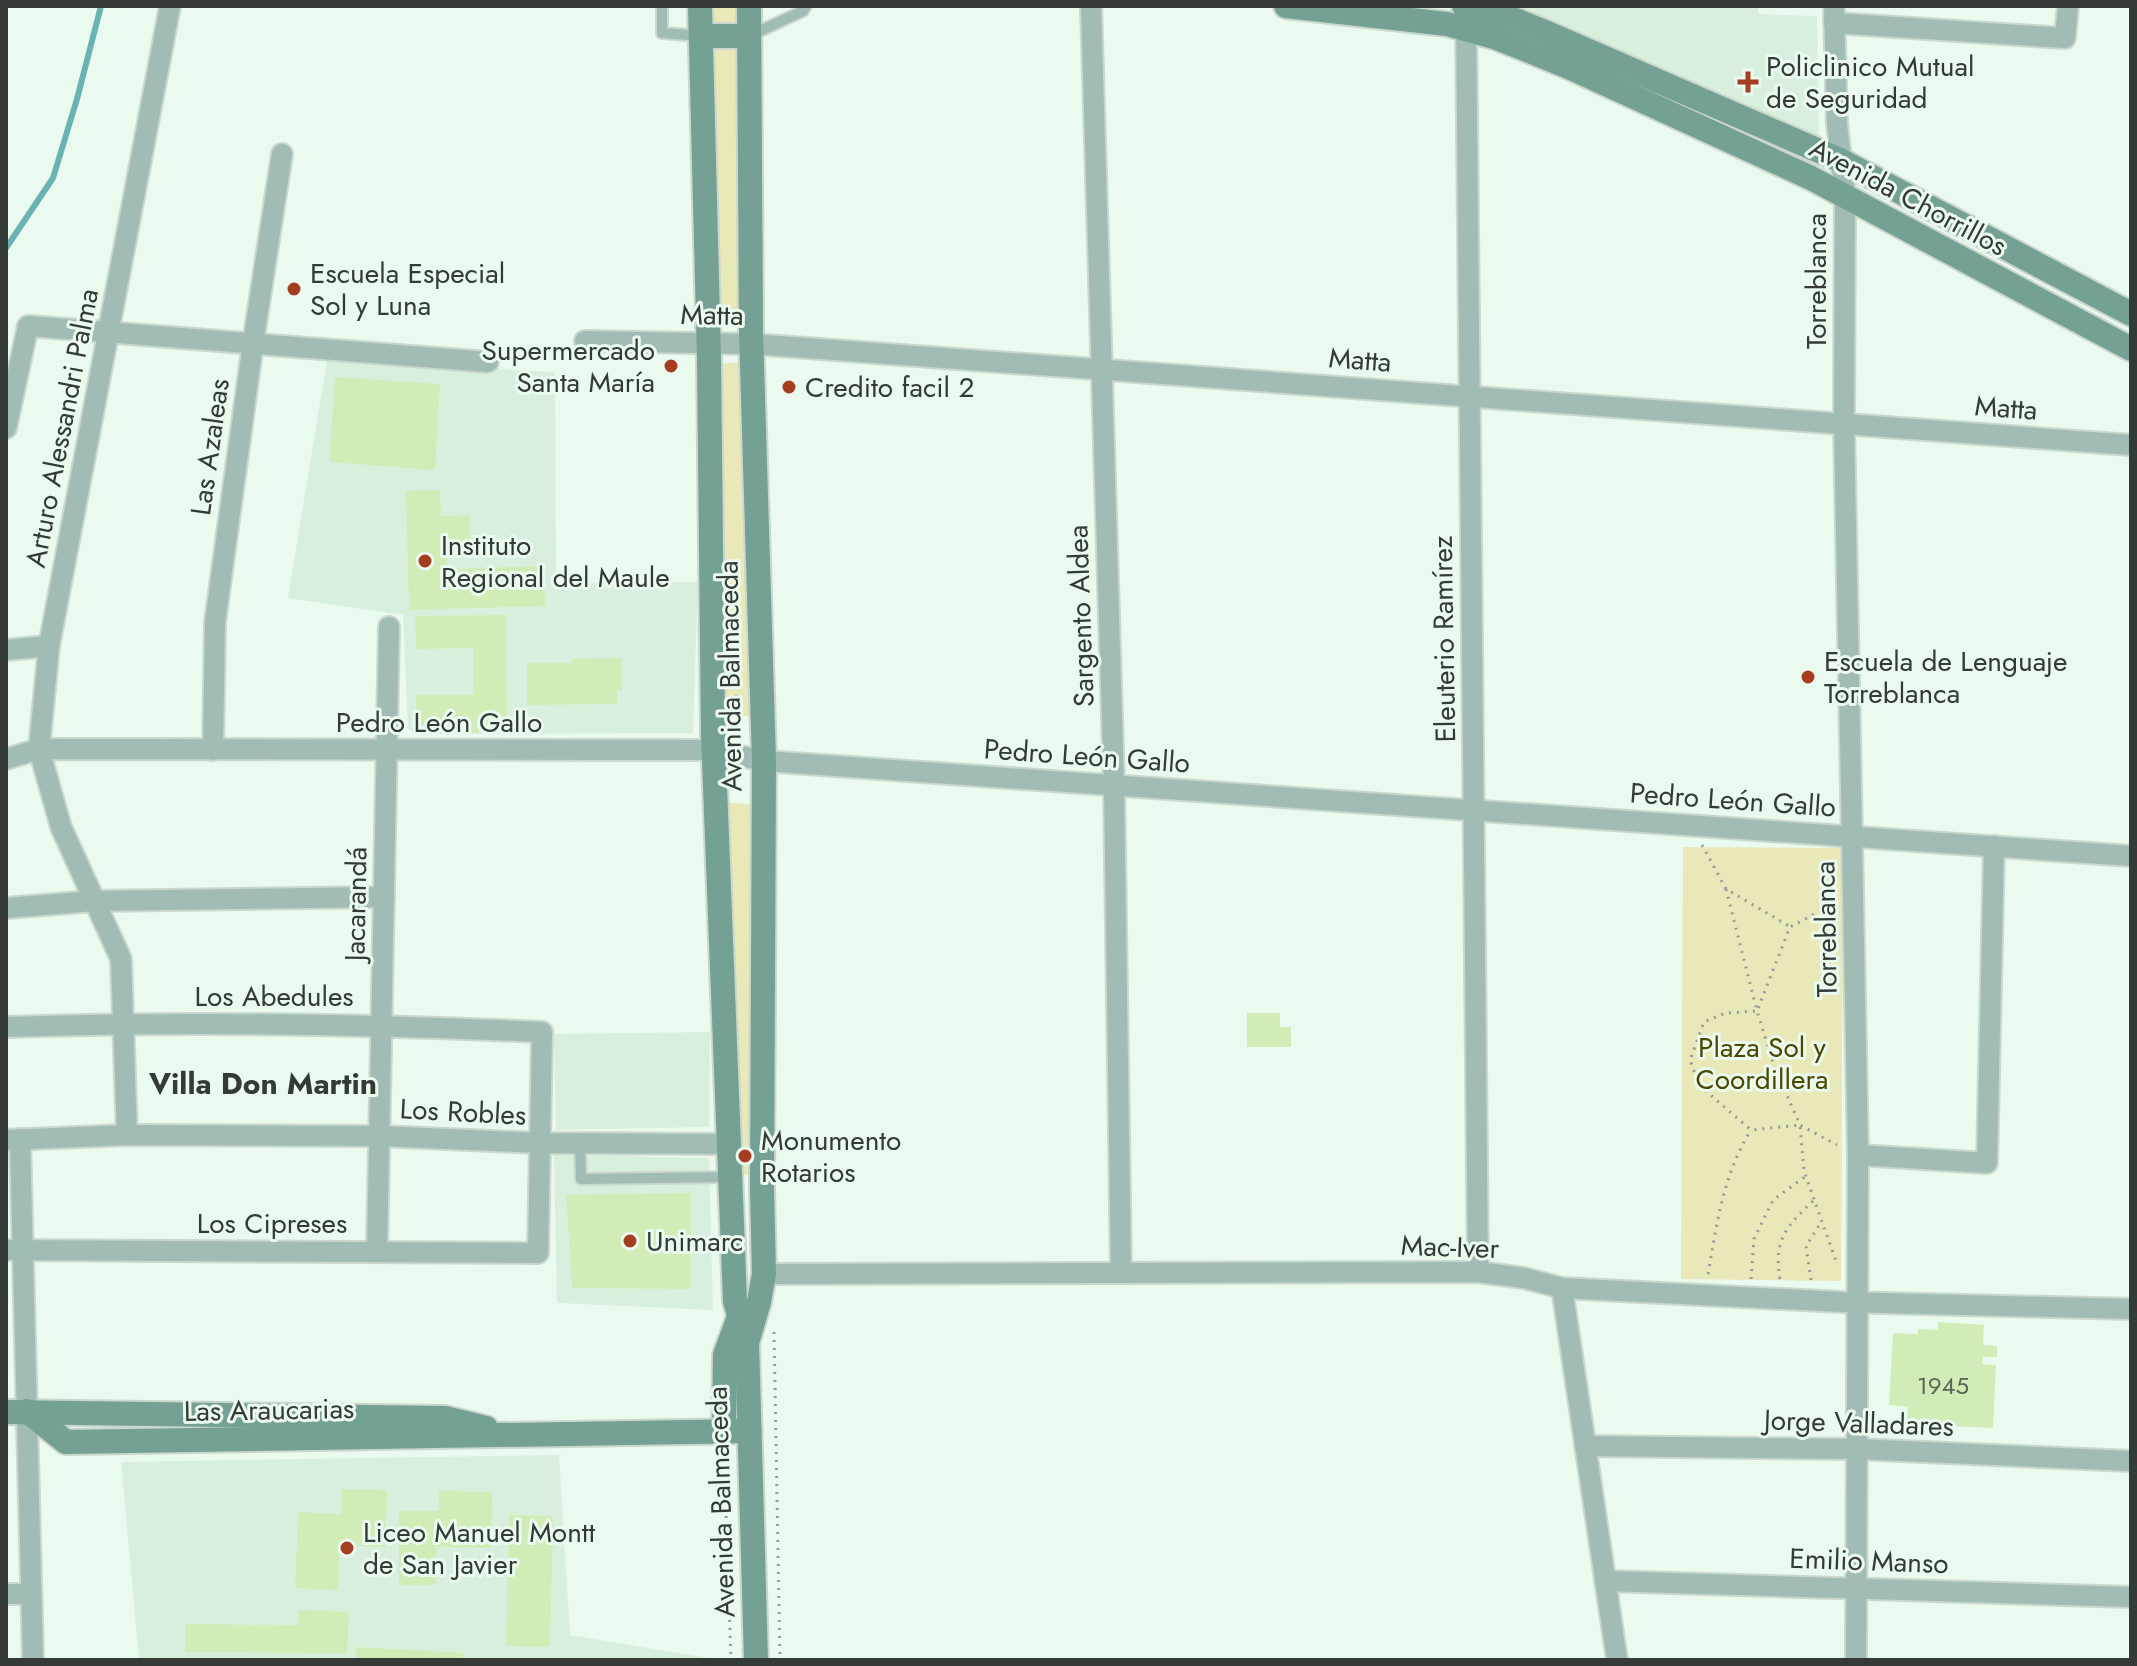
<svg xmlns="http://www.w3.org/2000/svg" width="2137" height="1666" viewBox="0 0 2137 1666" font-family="Jost,sans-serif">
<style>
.built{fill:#d9efde}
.green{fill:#e9e8b8}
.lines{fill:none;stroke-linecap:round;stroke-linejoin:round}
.stream{stroke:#69b3b5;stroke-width:6}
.building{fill:#d2ecb8}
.lane-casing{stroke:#cad7cd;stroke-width:14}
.street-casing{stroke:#cad7cd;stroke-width:24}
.secondary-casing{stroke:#cad7cd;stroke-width:28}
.path{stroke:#919c94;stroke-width:3;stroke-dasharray:2 6;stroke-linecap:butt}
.lane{stroke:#a0bcb4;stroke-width:10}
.street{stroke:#a0bcb4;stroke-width:20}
.secondary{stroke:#75a094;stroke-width:24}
.poi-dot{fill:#a53d20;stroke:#ebfaee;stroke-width:3}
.labels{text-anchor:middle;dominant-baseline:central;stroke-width:6;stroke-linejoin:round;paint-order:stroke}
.number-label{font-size:24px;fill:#5c6656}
.poi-label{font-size:28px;fill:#343a36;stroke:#ebfaee;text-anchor:start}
.street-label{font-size:28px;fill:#343a36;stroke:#ebfaee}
.park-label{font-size:28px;fill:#4b4700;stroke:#ebfaee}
.neighbourhood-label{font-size:30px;font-weight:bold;fill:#343a36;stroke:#ebfaee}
</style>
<rect width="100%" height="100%" fill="#ebfaee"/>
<g class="built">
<polygon points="1515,6 1758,6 1758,14 1817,16 1819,147"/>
<polygon points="327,360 555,372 556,583 698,582 693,733 415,734 408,728 403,615 288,598"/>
<polygon points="710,1032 709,1127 556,1130 554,1034"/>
<polygon points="554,1155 709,1158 713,1310 557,1303"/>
<polygon points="559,1455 570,1635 719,1660 139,1660 121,1462"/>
</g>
<g class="green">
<polygon points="710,6 738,6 739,322 716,322"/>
<polygon points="743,362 753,716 726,716 717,364"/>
<polygon points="724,802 755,805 758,1176 734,1174"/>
<polygon points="1683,847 1843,848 1841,1281 1681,1279"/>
</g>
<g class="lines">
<polyline class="stream" points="6,248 53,178 77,99 101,6"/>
</g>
<g class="building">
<polygon points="335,377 440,384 435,470 329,462"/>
<polygon points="440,490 441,516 470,515 471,556 447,557 448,569 544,566 545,606 409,610 406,491"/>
<polygon points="506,615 507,725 479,725 479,733 446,733 446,725 416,725 416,695 473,695 473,648 416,649 415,616"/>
<polygon points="622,658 622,690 617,690 617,704 527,705 527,663 572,663 572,659"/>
<polygon points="1247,1013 1280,1013 1280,1027 1291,1027 1291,1047 1247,1047"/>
<polygon points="691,1193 691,1289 572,1288 566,1195"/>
<polygon points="1938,1322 1984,1325 1983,1345 1997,1346 1997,1357 1983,1357 1982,1364 1996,1365 1993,1428 1951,1426 1951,1437 1932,1436 1933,1425 1907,1424 1908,1407 1889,1405 1893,1333 1918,1334 1918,1329 1938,1330"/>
<polygon points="342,1489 387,1490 385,1547 340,1545 338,1590 295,1588 298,1512 341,1514"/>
<polygon points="439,1491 492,1492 491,1548 436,1547 436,1585 399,1585 399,1511 439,1511"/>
<polygon points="509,1515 553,1516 550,1647 506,1646"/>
<polygon points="299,1610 349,1612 347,1653 185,1652 185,1624 298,1625"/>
<polygon points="356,1647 464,1653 463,1660 355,1660"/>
</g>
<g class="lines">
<g class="lane-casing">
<g id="lane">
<polyline points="662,6 662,33 701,36"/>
<polyline points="751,35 803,11 806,6"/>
<polyline points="580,1143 581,1179 728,1177"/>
</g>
</g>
<g class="street-casing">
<g id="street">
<polyline points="1091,6 1114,786 1121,1273"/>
<polyline points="1834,6 1837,124 1845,195 1844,424 1858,1155 1856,1660"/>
<polyline points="1466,16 1478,1272"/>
<polyline points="1834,23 2065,38 2068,6"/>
<polyline points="585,341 752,344 2131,445"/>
<polyline points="6,428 28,326 488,362"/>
<polyline points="6,650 49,646"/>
<polyline points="213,750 215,622 253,343 282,154"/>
<polyline points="6,759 39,749 713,750 764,761 2131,856"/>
<polyline points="6,908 94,901 384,897"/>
<path d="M6,1027C185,1021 363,1024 542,1032L538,1253L6,1250"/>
<polyline points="127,1135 121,959 61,827 39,749 49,646 170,6"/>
<polyline points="20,1139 33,1660"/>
<polyline points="6,1140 127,1135 379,1136 540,1143 727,1144"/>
<polyline points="1858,1155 1987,1163 1994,846"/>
<polyline points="377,1251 389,627"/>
<polyline points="764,1274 1478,1272 1524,1278 1562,1288 1842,1302 2131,1309"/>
<polyline points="1562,1288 1617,1660"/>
<polyline points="1585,1446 1856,1449 2131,1461"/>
<polyline points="1605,1581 2131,1597"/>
<polyline points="6,1594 31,1594"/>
</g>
</g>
<g class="secondary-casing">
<g id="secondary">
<polyline points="700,6 709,358 713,735 735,1301 747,1343 756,1660"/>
<polyline points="1286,6 1447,24 1497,38 1569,67 1811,178 2131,349"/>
<polyline points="1464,6 1508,17 1545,32 1840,160 2131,314"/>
<polyline points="701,36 749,36"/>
<polyline points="747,1343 759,1302 764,1274 762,1188 764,761 751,331 749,6"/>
<polyline points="27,1411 66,1442 749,1431"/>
<polyline points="6,1412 445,1418 486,1428"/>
<polyline points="724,1432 725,1355 739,1317"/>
</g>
</g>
<g class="path">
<polyline points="736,695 739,711"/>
<polyline points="1702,845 1726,889 1789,926"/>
<polyline points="1726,889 1757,1011 1725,1013 1704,1022 1690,1060 1699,1085 1751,1130 1800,1125 1804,1171 1836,1261"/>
<polyline points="1832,900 1828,907 1790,927 1757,1011 1774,1066 1800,1125 1837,1145"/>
<path d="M1708,1274C1717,1223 1723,1175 1751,1130"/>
<polyline points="1751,1279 1754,1239 1773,1200 1806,1176"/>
<path d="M1780,1279C1773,1239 1787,1226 1814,1200"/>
<polyline points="1811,1280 1806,1246 1822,1221"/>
<polyline points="774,1332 780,1660"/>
<polyline points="724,1452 731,1660"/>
</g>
<use href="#lane" class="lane"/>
<use href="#street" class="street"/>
<use href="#secondary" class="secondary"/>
</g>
<g class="poi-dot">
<path d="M1744 70h8v8h8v8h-8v8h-8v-8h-8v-8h8z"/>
<circle cx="294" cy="289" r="8"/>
<circle cx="671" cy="366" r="8"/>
<circle cx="789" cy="387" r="8"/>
<circle cx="425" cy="561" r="8"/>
<circle cx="1808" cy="677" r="8"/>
<circle cx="745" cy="1156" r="8"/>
<circle cx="630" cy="1241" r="8"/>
<circle cx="347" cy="1548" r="8"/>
</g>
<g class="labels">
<g class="number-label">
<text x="1943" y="1385">1945</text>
</g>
<g class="poi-label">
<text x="1766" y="66">Policlinico Mutual<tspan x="1766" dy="32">de Seguridad</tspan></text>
<text x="310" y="273">Escuela Especial<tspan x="310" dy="32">Sol y Luna</tspan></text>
<text x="655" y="350" text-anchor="end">Supermercado<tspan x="655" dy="32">Santa María</tspan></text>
<text x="805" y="387">Credito facil 2</text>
<text x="441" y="545">Instituto<tspan x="441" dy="32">Regional del Maule</tspan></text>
<text x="1824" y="661">Escuela de Lenguaje<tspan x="1824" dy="32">Torreblanca</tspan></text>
<text x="761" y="1140">Monumento<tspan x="761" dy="32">Rotarios</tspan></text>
<text x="646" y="1241">Unimarc</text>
<text x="363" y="1532">Liceo Manuel Montt<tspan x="363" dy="32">de San Javier</tspan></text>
</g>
<g class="street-label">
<text transform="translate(1908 197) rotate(28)">Avenida Chorrillos</text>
<text transform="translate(1816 281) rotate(-90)">Torreblanca</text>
<text transform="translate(712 315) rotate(1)">Matta</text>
<text transform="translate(1360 360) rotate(4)">Matta</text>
<text transform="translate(2006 408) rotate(4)">Matta</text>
<text transform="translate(62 428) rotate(-79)">Arturo Alessandri Palma</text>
<text transform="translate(210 447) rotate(-82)">Las Azaleas</text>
<text transform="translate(1081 616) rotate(-92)">Sargento Aldea</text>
<text transform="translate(1444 639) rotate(-91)">Eleuterio Ramírez</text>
<text transform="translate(730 676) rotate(-91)">Avenida Balmaceda</text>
<text x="439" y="722">Pedro León Gallo</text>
<text transform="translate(1087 756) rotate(4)">Pedro León Gallo</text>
<text transform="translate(1733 800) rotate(4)">Pedro León Gallo</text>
<text transform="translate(356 904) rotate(-89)">Jacarandá</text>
<text transform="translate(1826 929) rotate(-91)">Torreblanca</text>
<text x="274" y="996">Los Abedules</text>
<text transform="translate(463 1112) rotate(3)">Los Robles</text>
<text x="272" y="1223">Los Cipreses</text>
<text transform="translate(1450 1247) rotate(2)">Mac-Iver</text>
<text transform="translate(269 1410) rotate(-1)">Las Araucarias</text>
<text transform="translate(1859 1423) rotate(2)">Jorge Valladares</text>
<text transform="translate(721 1502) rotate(-92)">Avenida Balmaceda</text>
<text transform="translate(1869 1561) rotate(2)">Emilio Manso</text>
</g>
<g class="park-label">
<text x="1762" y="1047">Plaza Sol y<tspan x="1762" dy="32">Coordillera</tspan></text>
</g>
<g class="neighbourhood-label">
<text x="263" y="1083">Villa Don Martin</text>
</g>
</g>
<rect width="2137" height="1666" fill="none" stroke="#343a36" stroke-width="16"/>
</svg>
